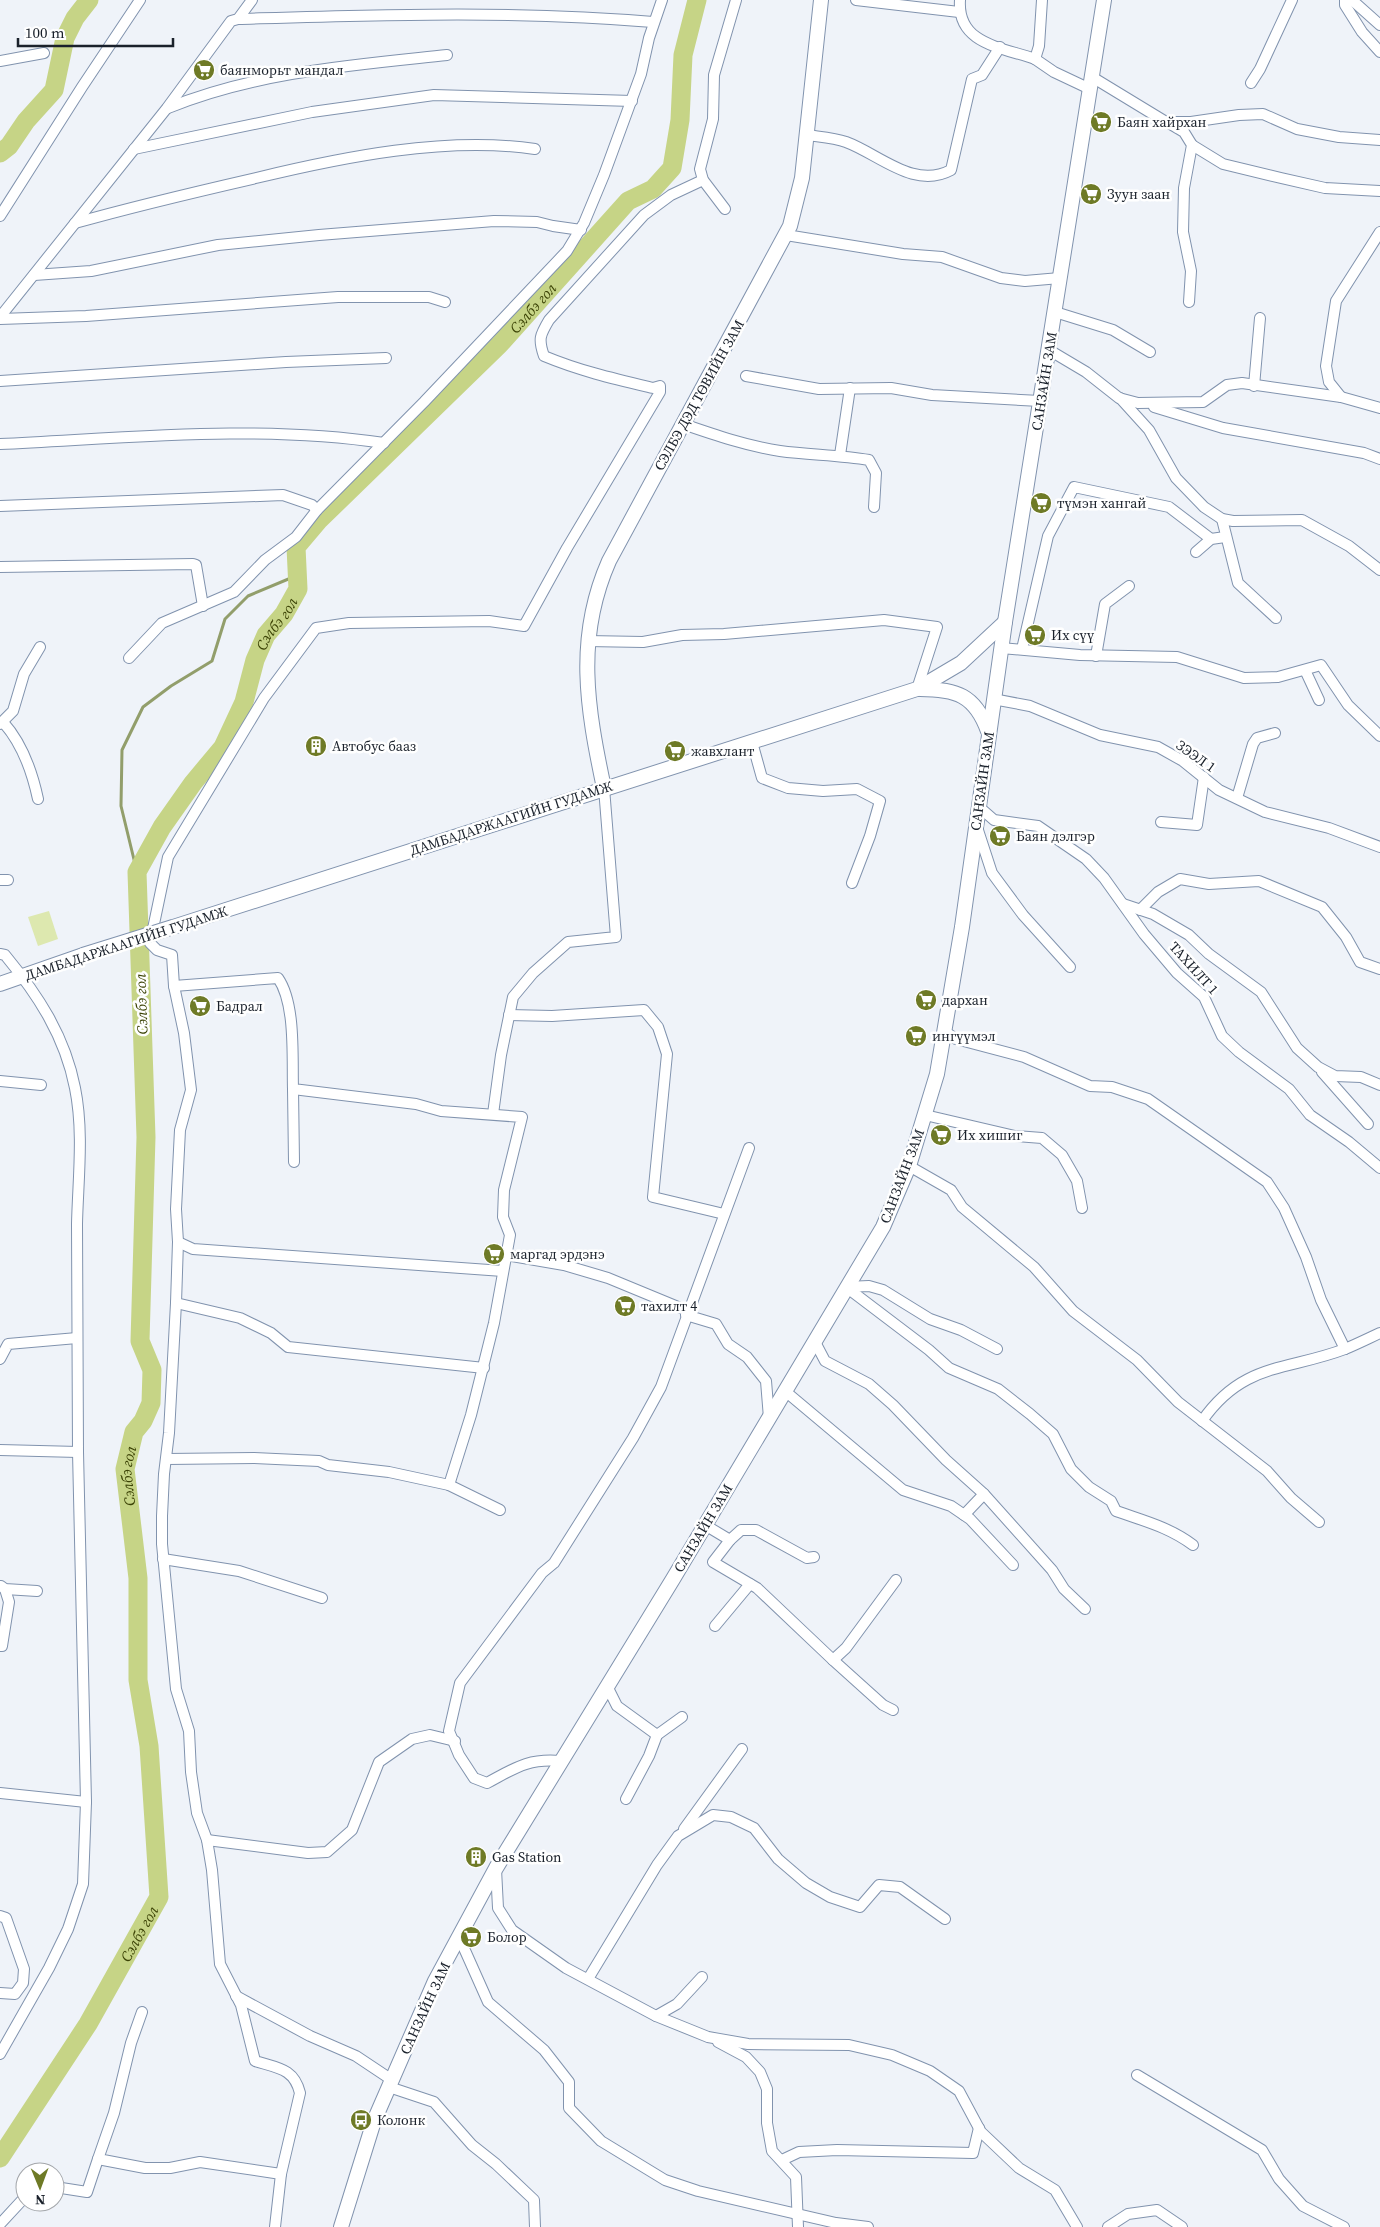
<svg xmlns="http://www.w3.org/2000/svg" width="1380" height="2227" viewBox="0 0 1380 2227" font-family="'Source Serif 4',serif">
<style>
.green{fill:#dde8af}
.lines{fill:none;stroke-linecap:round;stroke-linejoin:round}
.stream{stroke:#929e6b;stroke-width:3}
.river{stroke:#c6d486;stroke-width:19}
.street-casing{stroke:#8193ae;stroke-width:12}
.secondary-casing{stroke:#8193ae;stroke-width:16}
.street{stroke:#fff;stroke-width:10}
.secondary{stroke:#fff;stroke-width:14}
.secondary-bridge-casing{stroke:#8193ae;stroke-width:16;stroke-linecap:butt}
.secondary-bridge{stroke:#fff;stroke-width:14}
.labels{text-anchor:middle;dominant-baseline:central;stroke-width:5;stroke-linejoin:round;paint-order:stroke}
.poi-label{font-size:14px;fill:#1a212b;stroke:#fff;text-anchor:start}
.street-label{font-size:14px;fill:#1a212b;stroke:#fff}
.water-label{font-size:15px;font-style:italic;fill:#3b4205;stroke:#fff}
</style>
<rect width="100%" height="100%" fill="#eff3f9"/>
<polygon class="green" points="49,911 58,939 38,946 28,917"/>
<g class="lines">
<polyline class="stream" points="137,872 121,806 122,750 143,707 171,686 212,661 225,619 248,596 298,575"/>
<g class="river">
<polyline points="0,153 9,146 26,121 54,90 65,38 75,18 89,0"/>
<path id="s1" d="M0,2158L88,2024L159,1897L149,1746L138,1680V1578L125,1469L134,1432L143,1421L151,1403L152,1370L140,1341L146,1137L137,872L162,827L193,783L223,747L244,702L255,660L266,635L284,614L298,589L296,547L318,521L499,345L628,201L653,189L672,168L680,120L683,55L697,0"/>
</g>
<g class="street-casing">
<g id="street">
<polyline points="856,0 959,12"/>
<path d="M960,0C957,44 1001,47 1035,59"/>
<polyline points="1042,0 1039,46 1035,59 1054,72 1090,89"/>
<polyline points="1345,0 1345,5 1362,32 1380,52"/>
<polyline points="1352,0 1380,25"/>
<path d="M238,19C376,15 516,10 653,22"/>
<polyline points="0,61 44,53"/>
<polyline points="1092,77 1166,122 1191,122 1239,115 1263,114 1297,129 1339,137 1380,140"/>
<polyline points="1251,83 1260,69 1292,0"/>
<path d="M168,108C256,72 353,65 447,55"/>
<polyline points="1167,122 1184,132 1192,145 1184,188 1183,232 1191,271 1189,302"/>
<path d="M807,135C820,137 834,138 846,142C879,154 914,190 951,170L972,79L982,75L1000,47"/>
<polyline points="1192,145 1223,164 1281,178 1325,188 1380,191"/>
<polyline points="134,149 312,112 434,95 632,101"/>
<polyline points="725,209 703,180 700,169 713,119 714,75 736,0"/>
<polyline points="0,216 82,87 140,0"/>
<path d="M75,223C135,206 195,192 256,178C343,157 446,136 535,149"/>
<polyline points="786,235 903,254 942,257 1001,278 1025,281 1060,278"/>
<polyline points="34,275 91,271 218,245 319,235 494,221 537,222 553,226 581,230"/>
<polyline points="1055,312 1113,330 1150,352"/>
<polyline points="0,317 167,108 231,21 238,19 252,0"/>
<polyline points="0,319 86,316 338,297 429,297 445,302"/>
<polyline points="1049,350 1086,372 1119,398 1138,403 1203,402 1227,385 1242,383 1341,397 1380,408"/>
<polyline points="746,376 819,389 891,388 932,395 1040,401"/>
<polyline points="0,381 286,362 386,358"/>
<polyline points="1254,386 1260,318"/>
<polyline points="1341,397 1329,382 1326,366 1336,301 1380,232"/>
<polyline points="1120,398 1149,430 1176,478 1204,507 1222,519 1233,521 1302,520 1349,546 1380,570"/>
<polyline points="1154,407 1223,428 1364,453 1380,459"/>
<path d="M683,424C715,435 747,446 780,451C810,455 840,455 869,460L876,473L874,507"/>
<path d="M0,444C128,438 257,424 384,443"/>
<polyline points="840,455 850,388"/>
<polyline points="0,506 283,495 312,505 317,510"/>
<polyline points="1222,519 1238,583 1276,618"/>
<polyline points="1196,552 1211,539 1225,537"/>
<polyline points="0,567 193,564 196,565 203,606"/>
<polyline points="587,641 643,642 682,635 724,634 884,620 937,627 917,689"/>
<polyline points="1001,648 1080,655 1177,657 1244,678 1278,677 1321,665 1348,705 1380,736"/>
<polyline points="1022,649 1048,536 1074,487 1169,507 1211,539"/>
<polyline points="1096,656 1105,604 1129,586"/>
<polyline points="129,658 162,623 234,592 265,560 296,537 317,510 424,402 567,251 584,223 604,175 641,74 649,38 662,0"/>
<polyline points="1305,670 1319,700"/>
<polyline points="993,699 1030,706 1100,735 1158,747 1183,761 1219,790 1265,812 1329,828 1380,847"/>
<path d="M3,722C22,743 32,771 38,799"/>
<polyline points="0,724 13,711 24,674 40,647"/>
<polyline points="752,742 762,778 788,788 823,791 857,789 880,801 870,836 852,883"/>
<polyline points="1237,798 1253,744 1257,738 1275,733"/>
<polyline points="978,806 994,820 1038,826 1086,859 1104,878 1144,934 1177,973 1204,997 1222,1036 1239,1052 1289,1089 1310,1115 1349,1142 1380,1168"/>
<polyline points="1161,822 1197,825 1204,777"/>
<polyline points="977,827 992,873 1023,915 1070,967"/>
<polyline points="0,880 8,880"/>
<polyline points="1123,904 1153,914 1189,935 1209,954 1261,992 1297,1048 1318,1067 1335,1076 1361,1077 1380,1085"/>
<polyline points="1140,910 1158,892 1180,879 1209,884 1259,881 1322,907 1346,937 1360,962 1380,969"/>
<path d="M0,954L5,955C38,995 65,1036 75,1088C84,1132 78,1180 77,1224C77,1300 78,1376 78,1452L0,1450"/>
<polyline points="509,1015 552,1016 644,1010 658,1027 667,1054 653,1197 724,1214"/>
<polyline points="944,1031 956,1039 1024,1057 1090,1086 1112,1087 1148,1099 1267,1182 1284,1208 1306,1257 1321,1300 1345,1349"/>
<polyline points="1322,1072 1368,1124"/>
<polyline points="0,1081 41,1085"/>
<polyline points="293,1089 294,1162"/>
<polyline points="493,1114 501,1055 513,997 533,973 568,942 616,937 604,788"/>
<polyline points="925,1115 1015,1136 1042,1138 1062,1155 1077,1181 1082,1208"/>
<polyline points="909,1166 951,1190 962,1207 1034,1267 1073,1311 1137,1360 1178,1402 1267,1471 1291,1498 1319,1522"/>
<polyline points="178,1242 193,1249 503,1271"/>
<polyline points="506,1255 564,1265 608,1278 688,1311"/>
<path d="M176,1303L169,1433L164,1474L162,1516V1544L176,1689L189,1731L191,1772L197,1813L207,1840L212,1870L220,1964L241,2005L255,2061C277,2068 294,2068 300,2093L281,2174L275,2227"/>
<polyline points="686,1315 716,1324 728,1344 747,1357 766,1381 769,1418"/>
<polyline points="814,1340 825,1361 869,1384 893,1405 946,1460 984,1494 1052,1570 1064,1589 1085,1609"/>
<path d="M997,1349L961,1330L930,1319L883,1290L869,1286L846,1287L929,1350L949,1368L998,1389L1030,1414L1053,1434L1071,1469L1089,1487L1111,1501L1116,1511C1144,1521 1169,1527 1193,1545"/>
<polyline points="0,1359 8,1344 77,1338"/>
<path d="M484,1368L288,1347L271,1333L240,1318L176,1303L178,1242L176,1209L180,1130L191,1090L184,1033L174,986L172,955L157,950L150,943L168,857L264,698L316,628L349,623L489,621L524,626L567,548L660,392V386L653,388C615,379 580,371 544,356C538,339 540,335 549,320L644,215L671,195L703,180"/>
<polyline points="785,1391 903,1490 951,1506 970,1519 1013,1565"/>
<path d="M1202,1421C1243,1362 1287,1371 1345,1349C1357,1344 1369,1338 1380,1333"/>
<path d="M167,1459L254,1458L319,1461L328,1465L389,1472L449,1485L471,1415L494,1323L510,1235L503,1217L504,1190L522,1117L441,1111L416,1104L293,1089C292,1058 296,1004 278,978L174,986"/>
<polyline points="449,1485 500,1510"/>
<polyline points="964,1515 984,1494"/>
<polyline points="705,1525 730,1540 713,1562 757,1588 833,1660 846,1648 896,1580"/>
<polyline points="730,1540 741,1530 756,1530 807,1558 814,1557"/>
<polyline points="163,1559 239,1571 322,1598"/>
<polyline points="1,1586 5,1589 37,1591"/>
<polyline points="715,1626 750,1584"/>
<polyline points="0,1646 2,1646 9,1602 5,1589"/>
<polyline points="833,1660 883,1705 893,1710"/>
<polyline points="607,1686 617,1706 657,1735 649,1756 626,1799"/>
<polyline points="657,1735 682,1717"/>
<path d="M561,1761C528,1758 515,1768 487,1783L474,1778L459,1755L449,1731L460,1683L542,1573L554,1563L633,1438L661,1387L749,1148"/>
<polyline points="0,1793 86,1802"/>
<polyline points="684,1829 742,1749"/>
<polyline points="207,1840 308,1853 327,1852 352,1830 379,1762 412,1739 430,1735 455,1741"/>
<polyline points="496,1869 498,1908 512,1930 566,1968 656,2016 708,2037 748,2044 849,2045 892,2055 930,2071 959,2091 981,2132 1019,2168 1055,2190 1077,2227"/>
<polyline points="0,1916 6,1918 24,1969 23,1983 15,1994 0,1993"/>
<polyline points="459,1937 488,2002 544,2050 569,2082 569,2108 601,2141 665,2180 698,2191 836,2223 868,2227"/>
<polyline points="588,1979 657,1865 678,1836 713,1815 731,1817 754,1828 778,1859 806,1883 830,1897 860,1907 879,1885 900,1887 945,1919"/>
<polyline points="236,1996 310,2036 356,2056 392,2080"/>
<polyline points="142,2012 131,2043 114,2113 98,2159 145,2168 170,2168 200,2162 281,2174"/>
<polyline points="656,2016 677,2004 702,1977"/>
<polyline points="718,2042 746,2057 760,2072 767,2089 767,2123 772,2151 796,2177 798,2227"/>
<polyline points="0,2054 49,1968 68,1929 83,1884 86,1802 78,1452"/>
<polyline points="1137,2075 1262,2150 1279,2179 1303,2206 1344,2227"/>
<polyline points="389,2087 434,2102 472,2145 496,2164 534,2200 535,2227"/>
<polyline points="782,2160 799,2152 837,2150 973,2153 979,2128"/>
<polyline points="55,2187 87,2192 98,2159"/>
<polyline points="0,2224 25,2197"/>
<polyline points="1108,2227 1128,2214 1157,2210 1182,2227"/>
</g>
</g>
<g class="secondary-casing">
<g id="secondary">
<path d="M920,689C956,689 975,695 988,731"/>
<path d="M604,788C587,708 575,638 609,561L790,226L802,178L821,0"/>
<polyline points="173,927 917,689 961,663 1005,622"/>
<polyline points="0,984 83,955"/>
<polyline points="341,2227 374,2121 435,1981 496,1868 673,1579 883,1227 909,1166 937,1074 962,927 1005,622 1104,0"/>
</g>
</g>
<use href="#street" class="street"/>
<use href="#secondary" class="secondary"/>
<g class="secondary-bridge-casing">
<polyline id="secondary-bridge" points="83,955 173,927"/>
</g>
<use href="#secondary-bridge" class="secondary-bridge"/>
</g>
<defs>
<g id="supermarket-disc" transform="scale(1.125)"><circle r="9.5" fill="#6e7a26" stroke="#fff"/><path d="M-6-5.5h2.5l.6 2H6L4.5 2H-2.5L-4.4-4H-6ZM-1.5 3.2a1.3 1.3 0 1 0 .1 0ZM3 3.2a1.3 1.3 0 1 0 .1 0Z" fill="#fff"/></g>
<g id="building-disc" transform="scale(1.125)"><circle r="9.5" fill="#6e7a26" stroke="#fff"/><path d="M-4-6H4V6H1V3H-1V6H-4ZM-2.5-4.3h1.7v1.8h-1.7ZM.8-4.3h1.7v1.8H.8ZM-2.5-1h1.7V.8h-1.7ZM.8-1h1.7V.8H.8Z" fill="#fff"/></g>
<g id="bus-disc" transform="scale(1.125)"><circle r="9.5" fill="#6e7a26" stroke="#fff"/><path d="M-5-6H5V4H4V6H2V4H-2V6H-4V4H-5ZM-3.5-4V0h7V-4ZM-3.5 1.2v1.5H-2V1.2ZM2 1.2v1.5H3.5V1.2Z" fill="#fff"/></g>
</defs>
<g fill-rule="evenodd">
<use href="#supermarket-disc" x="204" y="70"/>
<use href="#supermarket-disc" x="1101" y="122"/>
<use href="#supermarket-disc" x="1091" y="194"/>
<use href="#supermarket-disc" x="1041" y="503"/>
<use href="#supermarket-disc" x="1035" y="635"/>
<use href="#building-disc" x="316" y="746"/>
<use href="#supermarket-disc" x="675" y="751"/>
<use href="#supermarket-disc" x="1000" y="836"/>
<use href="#supermarket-disc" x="926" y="1000"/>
<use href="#supermarket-disc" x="200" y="1006"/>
<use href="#supermarket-disc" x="916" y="1036"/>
<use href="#supermarket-disc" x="941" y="1135"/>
<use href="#supermarket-disc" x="494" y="1254"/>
<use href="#supermarket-disc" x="625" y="1306"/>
<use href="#building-disc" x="476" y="1857"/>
<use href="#supermarket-disc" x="471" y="1937"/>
<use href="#bus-disc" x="361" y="2120"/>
</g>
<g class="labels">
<g class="poi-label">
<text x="220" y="70">баянморьт мандал</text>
<text x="1117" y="122">Баян хайрхан</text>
<text x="1107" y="194">Зуун заан</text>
<text x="1057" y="503">түмэн хангай</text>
<text x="1051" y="635">Их сүү</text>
<text x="332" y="746">Автобус бааз</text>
<text x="691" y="751">жавхлант</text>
<text x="1016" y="836">Баян дэлгэр</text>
<text x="942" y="1000">дархан</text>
<text x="216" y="1006">Бадрал</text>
<text x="932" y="1036">ингүүмэл</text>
<text x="957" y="1135">Их хишиг</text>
<text x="510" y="1254">маргад эрдэнэ</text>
<text x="641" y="1306">тахилт 4</text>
<text x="492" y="1857">Gas Station</text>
<text x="487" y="1937">Болор</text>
<text x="377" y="2120">Колонк</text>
</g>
<g class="street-label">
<text transform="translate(1044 381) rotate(-81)">САНЗАЙН ЗАМ</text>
<text transform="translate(699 395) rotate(-61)">СЭЛБЭ ДЭД ТӨВИЙН ЗАМ</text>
<text transform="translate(1196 756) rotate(35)">ЗЭЭЛ 1</text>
<text transform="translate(982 781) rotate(-82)">САНЗАЙН ЗАМ</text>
<text transform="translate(511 818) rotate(-18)">ДАМБАДАРЖААГИЙН ГУДАМЖ</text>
<text transform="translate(126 943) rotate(-18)">ДАМБАДАРЖААГИЙН ГУДАМЖ</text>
<text transform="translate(1194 968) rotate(48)">ТАХИЛТ 1</text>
<text transform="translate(902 1176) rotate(-69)">САНЗАЙН ЗАМ</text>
<text transform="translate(703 1528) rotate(-59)">САНЗАЙН ЗАМ</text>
<text transform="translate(425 2008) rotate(-65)">САНЗАЙН ЗАМ</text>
</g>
<g class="water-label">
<text stroke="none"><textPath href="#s1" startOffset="2049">Сэлбэ гол</textPath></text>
<text stroke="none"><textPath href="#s1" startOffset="1629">Сэлбэ гол</textPath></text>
<text transform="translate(141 1004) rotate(-92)">Сэлбэ гол</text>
<text stroke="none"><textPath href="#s1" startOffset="729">Сэлбэ гол</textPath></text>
<text stroke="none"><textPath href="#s1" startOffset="264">Сэлбэ гол</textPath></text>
</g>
</g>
<g transform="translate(40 2187) rotate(179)"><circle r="24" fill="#ffffff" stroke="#a3a6aa"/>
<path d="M0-4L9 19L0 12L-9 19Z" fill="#6e7a26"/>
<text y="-8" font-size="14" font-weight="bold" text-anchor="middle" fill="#1a212b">N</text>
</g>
<path d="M18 38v8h155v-8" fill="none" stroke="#1a212b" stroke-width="2.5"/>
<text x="25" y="38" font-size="15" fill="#1a212b" stroke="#ffffff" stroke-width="4" paint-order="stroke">100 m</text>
</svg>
